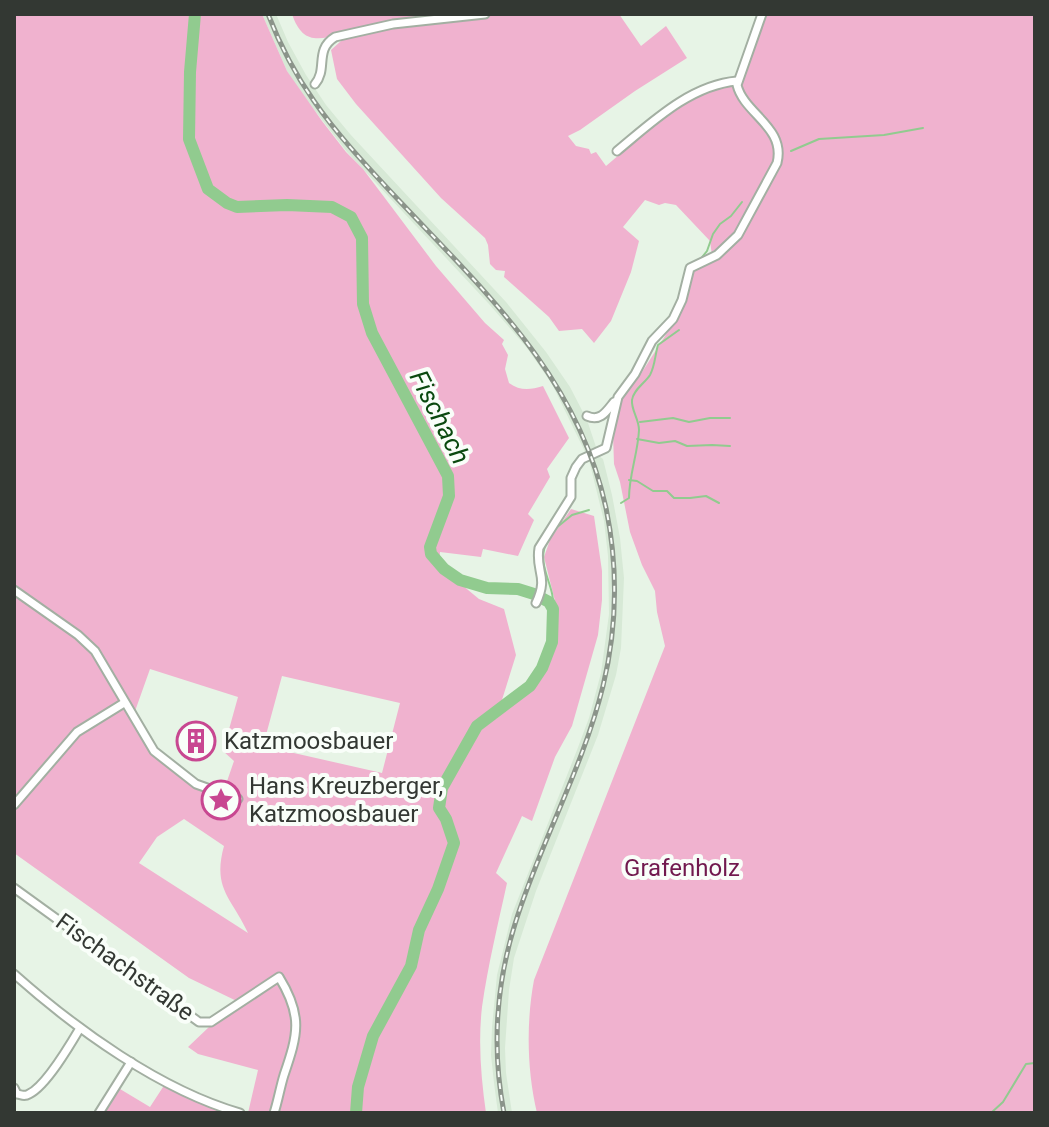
<svg xmlns="http://www.w3.org/2000/svg" width="1049" height="1127" viewBox="0 0 1049 1127" font-family="Roboto,sans-serif">
<style>
.built{fill:#d7e9d6}
.green{fill:#f0b2cf;fill-rule:evenodd}
.lines{fill:none;stroke-linecap:round;stroke-linejoin:round}
.stream{stroke:#91cb8f;stroke-width:2}
.river{stroke:#91cb8f;stroke-width:12}
.street-casing{stroke:#a3afa2;stroke-width:11}
.street{stroke:#fff;stroke-width:7}
.rail-casing{stroke:#8b948a;stroke-width:5}
.rail{stroke:#f9fef9;stroke-width:2;stroke-dasharray:6;stroke-linecap:butt}
.labels{text-anchor:middle;dominant-baseline:central;stroke-width:8;stroke-linejoin:round;paint-order:stroke}
.poi-label{font-size:24px;fill:#333833;stroke:#f9fef9;text-anchor:start}
.park-label{font-size:24px;fill:#71194e;stroke:#f9fef9}
.street-label{font-size:24px;fill:#333833;stroke:#f9fef9}
.water-label{font-size:26px;font-style:italic;fill:#0a490f;stroke:#f9fef9}
</style>
<rect width="100%" height="100%" fill="#e7f4e6"/>
<polygon class="built" points="262,14 276,14 288,42 306,75 326,105 350,134 506,302 546,352 570,387 587,420 599,456 603,459 612,495 620,538 624,578 621,648 616,675 598,735 536,891 514,958 509,990 505,1048 506,1073 512,1113 498,1113 494,1083 491,1055 492,1027 497,975 512,914 577,750 589,718 601,673 609,614 608,556 604,521 589,460 552,384 527,348 489,304 347,152 301,93 287,71"/>
<g class="green">
<path d="M14,14H262L287,71L322,121L346,152L363,169L436,266L485,323L504,340L502,344L508,355L505,369L509,383C520,391 530,390 543,386L569,438L547,469L550,477L528,514L534,520L518,556L483,549L481,557L440,552L439,566L479,599L504,609L516,655L496,719L544,668L556,643L557,609L544,557L550,540L571,509L594,516L602,571V600L598,635L572,726L555,757L532,821L522,816L496,873L507,883C498,924 488,965 482,1007C478,1042 481,1078 486,1113H248L258,1070L198,1054L188,1047L209,1027L245,1005L189,978L14,853ZM150,669L238,697L223,751L234,761L224,790L201,783L156,749L134,714ZM282,676L400,703L382,773L263,746ZM184,819L224,846C212,889 232,898 248,933L139,863L157,837Z"/>
<path d="M292,14H619L641,46L666,26L687,58L635,91L580,130L568,136L576,146L589,149L591,154L596,152L606,166L667,114L708,90L723,85L742,74L765,14H1035V1113H537C527,1071 526,1023 534,980L665,646L657,612L655,591L642,565L630,532L620,482L614,464L613,434L619,403L637,380L686,303L692,271L712,255L710,241L676,205L665,203L659,205L645,200L623,227L639,241L631,272L611,321L594,343L582,329L559,331L549,317L504,277L505,271L496,270L490,264L488,245L485,238L441,198L356,104L337,79L331,50L341,41L340,34C315,42 301,41 292,14Z"/>
<polygon points="165,1084 232,1113 105,1113 120,1089 150,1107"/>
</g>
<g class="lines">
<g class="stream">
<polyline points="791,151 819,139 884,135 923,128"/>
<polyline points="699,261 707,251 713,234 720,224 731,216 742,202"/>
<polyline points="640,422 673,418 689,422 710,418 730,418"/>
<polyline points="637,439 659,443 675,441 687,446 712,445 730,446"/>
<polyline points="629,480 637,481 653,491 667,491 674,498 690,498 706,496 719,503"/>
<path d="M621,503L629,498C629,475 638,453 639,430C639,419 631,410 632,400C633,390 645,383 650,375C655,366 655,355 658,345L679,330"/>
<polyline points="556,528 572,515 589,510"/>
<path d="M546,543C536,567 556,586 553,609"/>
<polyline points="991,1113 1003,1102 1026,1064 1035,1063"/>
</g>
<polyline class="river" points="195,14 190,72 189,139 208,189 227,203 237,207 287,205 332,207 351,217 362,238 363,304 372,333 448,476 449,496 430,547 431,554 444,569 460,580 487,588 518,589 534,594 549,602 553,609 552,642 542,668 530,686 477,726 442,788 439,808 446,819 454,843 438,889 419,930 411,966 373,1036 358,1087 356,1113"/>
<g class="street-casing">
<g id="street">
<path d="M315,84C328,69 314,50 335,37L393,24L485,14"/>
<path d="M617,151C651,123 690,85 737,81"/>
<path d="M587,416C600,422 606,412 614,402"/>
<polyline points="14,590 78,635 95,651 154,751 196,784 238,799"/>
<path d="M536,603C549,576 535,572 539,548L571,497V478L576,467L582,459L606,448L618,397L635,374L652,341L673,319L682,300L690,268L717,255L738,235L777,163C786,127 744,114 737,85L762,14"/>
<polyline points="14,805 77,732 124,703"/>
<path d="M14,888L199,1022H211L279,977C303,1016 298,1034 284,1075C280,1088 278,1101 274,1113"/>
<path d="M14,974C76,1029 160,1090 240,1113"/>
<path d="M14,1088L17,1094C23,1095 24,1097 29,1094C46,1086 70,1045 80,1028"/>
<polyline points="99,1113 131,1062"/>
</g>
</g>
<use href="#street" class="street"/>
<g class="rail-casing">
<path id="rail" d="M268,14C280,45 295,74 314,101C336,133 363,162 390,191C480,287 577,373 606,508C618,566 617,628 603,686C583,768 540,843 515,924C496,985 492,1050 504,1113"/>
</g>
<use href="#rail" class="rail"/>
</g>
<defs>
<g id="building-ring" transform="scale(2)"><circle r="9.5" fill="#f9fef9" stroke="#c84791" stroke-width="1.5"/><path d="M-4-6H4V6H1V3H-1V6H-4ZM-2.5-4.3h1.7v1.8h-1.7ZM.8-4.3h1.7v1.8H.8ZM-2.5-1h1.7V.8h-1.7ZM.8-1h1.7V.8H.8Z" fill="#c84791"/></g>
<g id="sight-ring" transform="scale(2)"><circle r="9.5" fill="#f9fef9" stroke="#c84791" stroke-width="1.5"/><path d="M0-6L1.8-2.2L6-1.7L2.9 1.2L3.7 5.4L0 3.3L-3.7 5.4L-2.9 1.2L-6-1.7L-1.8-2.2Z" fill="#c84791"/></g>
</defs>
<g fill-rule="evenodd">
<use href="#building-ring" x="196" y="741"/>
<use href="#sight-ring" x="221" y="800"/>
</g>
<g class="labels">
<g class="poi-label">
<text x="224" y="741">Katzmoosbauer</text>
<text x="249" y="786">Hans Kreuzberger,<tspan x="249" dy="28">Katzmoosbauer</tspan></text>
</g>
<g class="park-label">
<text x="682" y="868">Grafenholz</text>
</g>
<g class="street-label">
<text transform="translate(125 967) rotate(36)">Fischachstraße</text>
</g>
<g class="water-label">
<text transform="translate(440 417) rotate(63)">Fischach</text>
</g>
</g>
<rect width="1049" height="1127" fill="none" stroke="#333833" stroke-width="32"/>
</svg>
